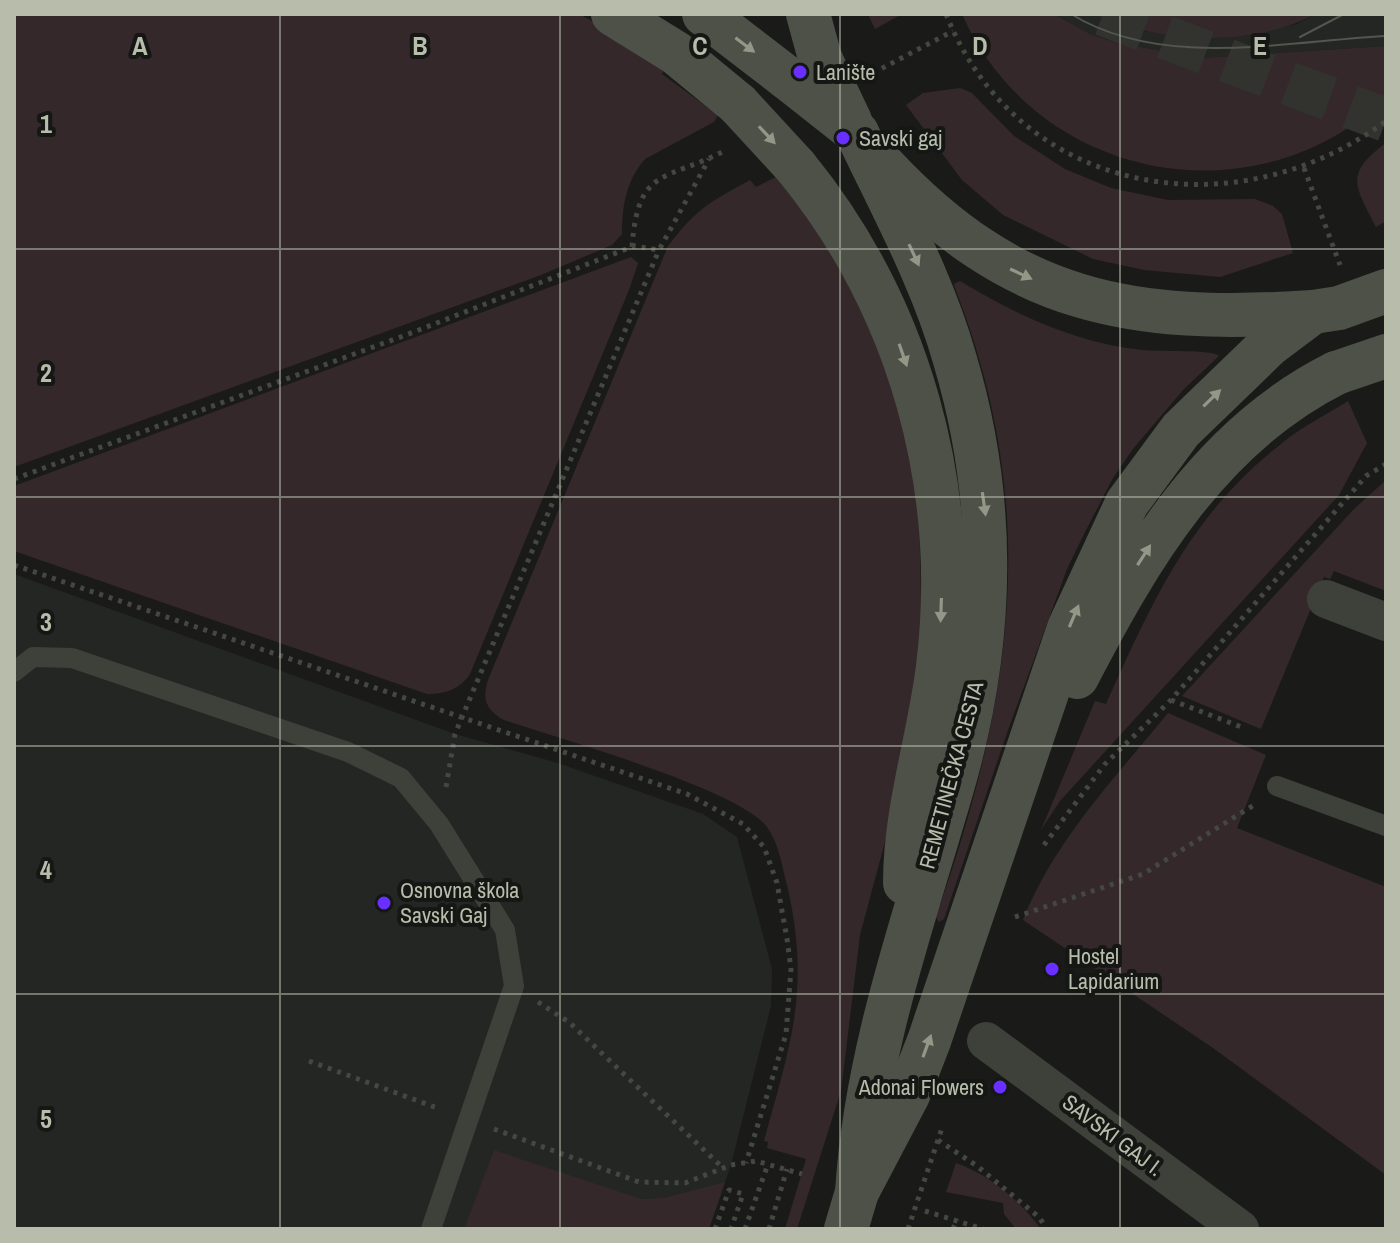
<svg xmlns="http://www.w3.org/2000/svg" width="1400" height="1243" viewBox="0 0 1400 1243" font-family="'Archivo Narrow',sans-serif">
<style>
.built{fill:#232622}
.green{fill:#34282b}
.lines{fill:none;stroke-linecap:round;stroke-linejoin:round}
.secondary-tunnel{stroke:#32332f;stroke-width:44;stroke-dasharray:44 22;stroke-linecap:butt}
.path{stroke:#454840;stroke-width:5;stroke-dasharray:4 6;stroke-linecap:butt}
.lane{stroke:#3e413a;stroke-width:20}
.street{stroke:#3e413a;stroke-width:38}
.secondary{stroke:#4d5148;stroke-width:44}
.tram{stroke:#52564d;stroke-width:2}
.secondary-bridge{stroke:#4d5148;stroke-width:44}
.oneway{fill:#929788}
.grid{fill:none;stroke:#b7bcab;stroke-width:2;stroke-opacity:0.55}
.poi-dot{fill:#682ffe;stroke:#151714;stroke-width:3}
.labels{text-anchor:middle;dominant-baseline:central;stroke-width:8;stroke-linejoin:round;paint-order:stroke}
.poi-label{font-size:22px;fill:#b7bcab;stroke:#151714;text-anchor:start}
.street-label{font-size:22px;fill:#b7bcab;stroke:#151714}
.grid-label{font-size:26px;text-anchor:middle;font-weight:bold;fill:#b7bcab;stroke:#151714;stroke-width:8;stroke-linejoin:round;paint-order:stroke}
</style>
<rect width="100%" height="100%" fill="#1a1b19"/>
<g class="built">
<polygon points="1054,14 1092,14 1127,29 1187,37 1244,36 1297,24 1316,14 1386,14 1386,46 1201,58 1118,43 1092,35"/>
<polygon points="14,574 455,734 558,763 703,814 737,837 772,969 771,1006 731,1165 709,1229 14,1229"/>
</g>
<g class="green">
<path d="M14,14H579L668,62L662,74L718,115L714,122L645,159C626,181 622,206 622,234L612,245L541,275L14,467Z"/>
<polygon points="868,14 902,14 875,29"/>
<path d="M962,14H1054L1092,35L1118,43L1201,58L1386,46V98C1254,223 1036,181 962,14Z"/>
<path d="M1092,14H1316C1249,49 1160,43 1092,14Z"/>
<polygon points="960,88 972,93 1014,136 1065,169 1111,188 1168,200 1255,199 1273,206 1282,214 1293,253 1220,277 1144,270 1093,259 1003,215 962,180 906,105 923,93"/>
<path d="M1386,143V221L1376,227C1355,185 1344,174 1386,143Z"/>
<path d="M778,176L867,301L918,466L922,643L894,808L860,935L841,1091L797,1229H785L806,1159L767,1148L768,1142L764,1141C791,1042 811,989 787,885C782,866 779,844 767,827C739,789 556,738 504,720C486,710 482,699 488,680L668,246C697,208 710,202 750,180L756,187Z"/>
<path d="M631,257L638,263L629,290L470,674C460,689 445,694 427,694L14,551V486Z"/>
<path d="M960,281C1016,315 1076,343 1142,350C1157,352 1213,349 1219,356L1183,390L1133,449L1113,478L1085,532L1067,569L1008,730L944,919L939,922L936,917C1013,697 1042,511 955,288L954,284Z"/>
<path d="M1348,401L1367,443L1339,495L1060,801L1041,830L1095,701L1106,704C1152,602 1190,515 1281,444C1301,427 1326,415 1348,401Z"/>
<polygon points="1386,480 1386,591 1334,571 1330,579 1324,577 1261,729 1182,696 1354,509"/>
<path d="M1168,713L1266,755L1237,828L1386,887V1175L1213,1048L1023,920C1054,841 1115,778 1168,713Z"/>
<polygon points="494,1150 641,1199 664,1198 725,1182 709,1229 464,1229"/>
<path d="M956,1163C989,1174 1021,1202 1041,1229H1016L1004,1214L1003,1203L946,1192Z"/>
</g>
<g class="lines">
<polyline class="secondary-tunnel" points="1103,14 1386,120"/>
<g class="path">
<path d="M946,14C1019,198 1236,232 1386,121"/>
<polyline points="873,73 953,31"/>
<polyline points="1304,168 1340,265"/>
<path d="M632,247C638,165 666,182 726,150"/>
<polyline points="14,479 406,335 634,246 659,250 709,159"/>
<polyline points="14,565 687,794 743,824 764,847 777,883 787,939 791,969 786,1034 746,1163"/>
<polyline points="1171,700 1244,728"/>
<polyline points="446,787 455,734 659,250"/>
<polyline points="1044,845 1105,764 1171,700 1366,476 1386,464"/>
<polyline points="1015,917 1143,874 1254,805"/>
<polyline points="538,1002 570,1023 723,1168"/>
<polyline points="309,1061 440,1109"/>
<polyline points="494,1129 639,1182 685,1183 731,1165 756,1161 802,1174"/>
<polyline points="938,1140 977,1166 1040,1218 1046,1229"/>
<polyline points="925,1211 983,1229"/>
<polyline points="715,1229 729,1190 743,1194 731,1229"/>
<polyline points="745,1229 768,1164"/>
<polyline points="769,1229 787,1169"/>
<polyline points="908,1229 942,1128"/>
<polyline points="953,1229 957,1219"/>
</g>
<g class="lane">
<polyline points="14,672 33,657 72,658 348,752 401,778 439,824 505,930 514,986 431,1229"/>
<polyline points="1277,786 1386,826"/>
</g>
<g class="street">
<polyline points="1326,599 1386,622"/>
<polyline points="986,1041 1240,1229"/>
</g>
<g class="secondary">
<polyline points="613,14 676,53 738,104"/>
<polyline points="704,14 786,77"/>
<polyline points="808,14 820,58"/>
<path d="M857,133C892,207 933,281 955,360C998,504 994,645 952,788C913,923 866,1051 857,1192"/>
<path d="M884,166C1013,304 1131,324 1313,312"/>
<path d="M796,167C910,307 960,487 938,667C929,739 905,810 905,883"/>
<path d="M1077,677C1139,557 1210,436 1336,373"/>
<polyline points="846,1229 857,1192 908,1095 929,1041 1069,628 1127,503 1181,430 1269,345 1313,312"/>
</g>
<g class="tram">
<path d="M1071,14C1162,70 1286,41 1386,36"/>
<polyline points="1300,37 1344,14"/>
</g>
<g class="secondary-bridge">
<polyline points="820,58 850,121"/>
<polyline points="786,77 857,133"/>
<polyline points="738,104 796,167"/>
<polyline points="1313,312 1339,308 1386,291"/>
<polyline points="1336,373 1386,356"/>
</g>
</g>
<defs><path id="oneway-solid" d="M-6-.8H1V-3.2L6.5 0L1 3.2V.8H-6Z" transform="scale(2)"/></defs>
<g class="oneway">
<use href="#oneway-solid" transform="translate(745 45) rotate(37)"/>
<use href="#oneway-solid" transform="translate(767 135) rotate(47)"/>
<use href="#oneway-solid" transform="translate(914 255) rotate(65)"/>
<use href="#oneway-solid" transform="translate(1021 274) rotate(25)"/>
<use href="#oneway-solid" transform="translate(903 355) rotate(71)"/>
<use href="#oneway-solid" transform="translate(1212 398) rotate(-44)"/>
<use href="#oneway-solid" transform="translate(984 504) rotate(82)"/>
<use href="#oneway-solid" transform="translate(1144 555) rotate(-57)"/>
<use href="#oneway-solid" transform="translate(941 610) rotate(92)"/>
<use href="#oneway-solid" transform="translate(1074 616) rotate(-67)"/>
<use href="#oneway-solid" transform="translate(927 1046) rotate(-70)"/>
</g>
<path class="grid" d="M280,14V1229M560,14V1229M840,14V1229M1120,14V1229M14,249H1386M14,497H1386M14,746H1386M14,994H1386"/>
<g class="poi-dot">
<circle cx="800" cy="72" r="8"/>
<circle cx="843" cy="138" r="8"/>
<circle cx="384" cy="903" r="8"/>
<circle cx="1052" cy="969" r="8"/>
<circle cx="1000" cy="1087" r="8"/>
</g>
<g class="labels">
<g class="poi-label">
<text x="816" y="72">Lanište</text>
<text x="859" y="138">Savski gaj</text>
<text x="400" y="890">Osnovna škola<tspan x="400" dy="25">Savski Gaj</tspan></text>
<text x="1068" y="956">Hostel<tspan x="1068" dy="25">Lapidarium</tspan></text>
<text x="984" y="1087" text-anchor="end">Adonai Flowers</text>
</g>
<g class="street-label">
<text transform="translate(951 775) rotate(-75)">REMETINEČKA CESTA</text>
<text transform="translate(1113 1135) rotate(37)">SAVSKI GAJ I.</text>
</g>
</g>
<g class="grid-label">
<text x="140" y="55">A</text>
<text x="420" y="55">B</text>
<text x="700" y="55">C</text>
<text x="980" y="55">D</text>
<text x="1260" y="55">E</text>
<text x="46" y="133">1</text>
<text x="46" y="382">2</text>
<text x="46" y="631">3</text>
<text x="46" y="879">4</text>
<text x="46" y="1128">5</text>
</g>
<rect width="1400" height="1243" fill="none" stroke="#b7bcab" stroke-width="32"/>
</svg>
